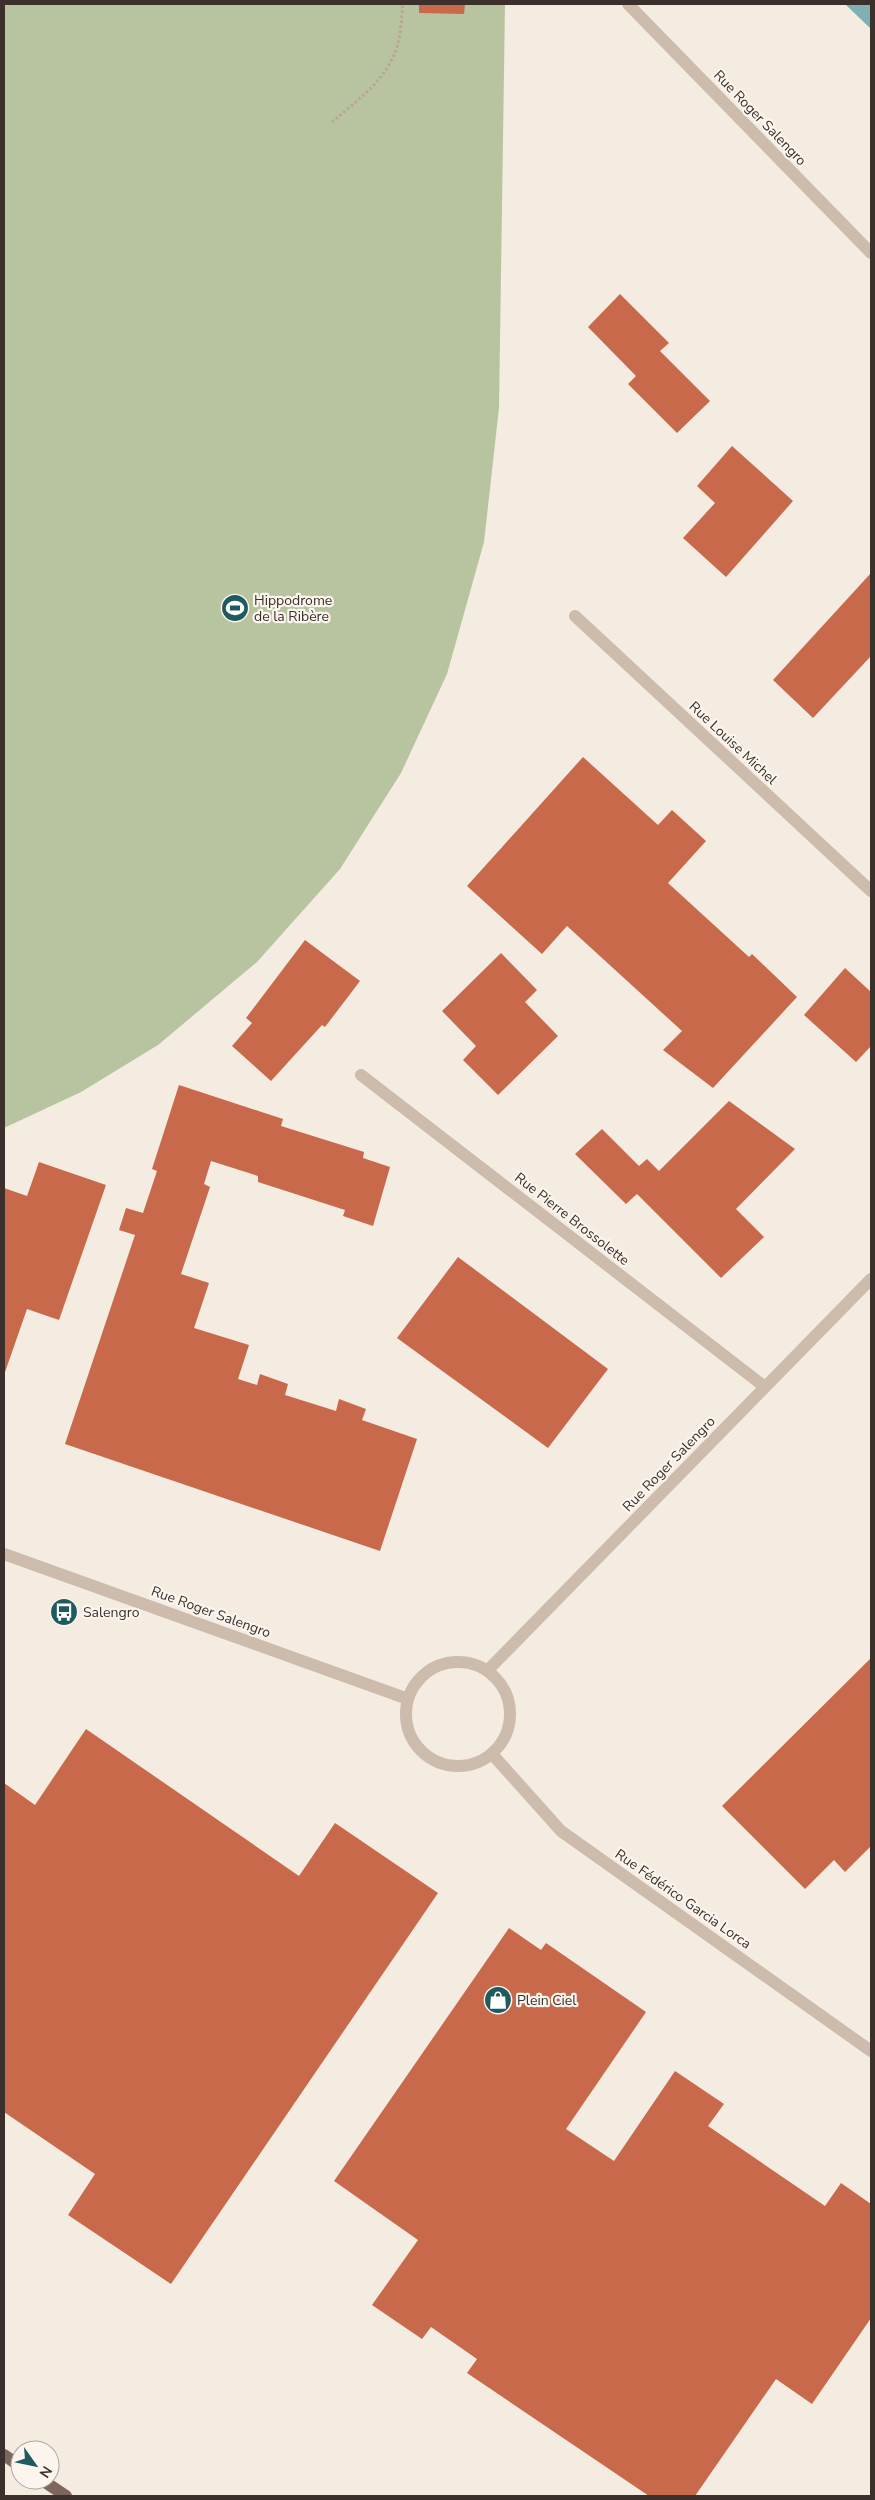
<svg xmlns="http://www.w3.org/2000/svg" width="875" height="2500" viewBox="0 0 875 2500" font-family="'Nunito Sans',sans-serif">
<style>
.green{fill:#b8c4a0}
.water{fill:#7fb0b2}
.building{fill:#c8694b}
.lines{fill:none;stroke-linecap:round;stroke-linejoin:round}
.path{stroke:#b9a596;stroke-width:3;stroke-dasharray:2.5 2.5;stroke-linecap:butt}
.minor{stroke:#cdbbac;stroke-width:12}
.primary{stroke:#7d675c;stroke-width:12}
.labels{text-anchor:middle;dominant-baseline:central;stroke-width:4.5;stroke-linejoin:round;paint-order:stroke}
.street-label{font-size:14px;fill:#3b302b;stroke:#fbf5ee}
.poi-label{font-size:14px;fill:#3b302b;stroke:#fbf5ee;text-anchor:start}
</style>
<rect width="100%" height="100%" fill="#f4ebe1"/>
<polygon class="green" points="4,4 505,4 499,408 484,542 447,674 401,773 340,869 257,962 158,1045 81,1092 4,1128"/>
<polygon class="water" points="845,4 871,4 871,29"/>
<g class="building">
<polygon points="419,4 465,4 464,14 419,13"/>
<polygon points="620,294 669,343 660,351 710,401 677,433 628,384 636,376 588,327"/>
<polygon points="732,446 793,501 726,577 683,538 715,503 697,486"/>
<polygon points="871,573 871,656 813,718 773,680"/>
<polygon points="583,757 658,825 672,810 706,841 668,883 749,957 752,954 797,997 713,1088 663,1050 682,1031 567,926 542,954 467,886"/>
<polygon points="305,940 360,981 325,1027 322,1025 271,1081 232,1046 252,1023 246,1018"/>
<polygon points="501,953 537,990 525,1002 558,1036 498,1095 463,1060 476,1046 442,1011"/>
<polygon points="845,968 871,992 871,1046 856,1062 804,1015"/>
<polygon points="179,1085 283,1119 281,1126 364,1152 363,1158 390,1167 373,1226 343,1216 345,1210 258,1182 258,1176 211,1161 204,1184 210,1187 181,1274 209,1283 194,1328 249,1345 238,1379 257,1385 260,1374 288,1384 285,1395 336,1411 339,1399 366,1409 362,1420 417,1439 380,1551 65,1444 135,1235 119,1230 126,1208 143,1213 157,1171 152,1169"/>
<polygon points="729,1101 795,1149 736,1209 764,1237 721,1278 637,1194 626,1204 575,1154 602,1129 639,1166 647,1159 659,1171"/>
<polygon points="39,1162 106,1185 59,1320 27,1309 4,1375 4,1188 27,1196"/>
<polygon points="458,1257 608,1369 548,1448 397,1338"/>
<polygon points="871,1658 871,1846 845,1872 834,1860 805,1889 722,1806"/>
<polygon points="86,1729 299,1876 335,1823 438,1893 171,2284 68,2215 95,2174 4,2112 4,1783 35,1805"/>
<polygon points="509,1928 541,1950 546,1943 646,2012 566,2129 614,2161 675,2071 724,2104 708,2126 825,2206 841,2183 871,2204 871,2318 812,2404 776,2379 695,2496 649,2496 467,2373 477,2359 431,2327 422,2339 372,2305 418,2240 334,2181"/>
</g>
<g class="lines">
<path class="path" d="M332,122C353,104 381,84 393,57C401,41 401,21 403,4"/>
<g class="minor">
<polyline points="628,4 871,253"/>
<polyline points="575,616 871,891"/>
<polyline points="361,1075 765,1387"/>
<polyline points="4,1554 408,1699"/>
<circle cx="458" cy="1714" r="52"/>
<polyline points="488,1670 871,1279"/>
<polyline points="492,1754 561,1831 871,2051"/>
</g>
<g class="primary">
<polyline points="4,2455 20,2466"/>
<polyline points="42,2480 66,2496"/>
</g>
</g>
<defs>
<g id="stadium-disc" transform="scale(1.4375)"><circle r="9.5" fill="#1f5a5e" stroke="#fbf5ee"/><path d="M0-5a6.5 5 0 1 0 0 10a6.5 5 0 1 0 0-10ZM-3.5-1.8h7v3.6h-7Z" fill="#fff"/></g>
<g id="bus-disc" transform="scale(1.4375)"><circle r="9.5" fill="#1f5a5e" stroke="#fbf5ee"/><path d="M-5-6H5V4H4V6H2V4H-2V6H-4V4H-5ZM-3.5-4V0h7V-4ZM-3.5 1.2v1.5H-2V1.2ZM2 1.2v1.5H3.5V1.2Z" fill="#fff"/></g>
<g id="shop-disc" transform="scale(1.4375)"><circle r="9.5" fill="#1f5a5e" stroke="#fbf5ee"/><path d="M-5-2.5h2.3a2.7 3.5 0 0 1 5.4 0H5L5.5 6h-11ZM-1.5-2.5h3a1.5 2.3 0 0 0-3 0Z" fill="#fff"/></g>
</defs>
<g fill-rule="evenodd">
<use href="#stadium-disc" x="235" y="608"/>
<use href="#bus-disc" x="64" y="1612"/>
<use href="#shop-disc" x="498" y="2000"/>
</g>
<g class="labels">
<g class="street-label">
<text transform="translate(760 118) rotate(46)">Rue Roger Salengro</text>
<text transform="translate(733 743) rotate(43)">Rue Louise Michel</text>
<text transform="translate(572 1219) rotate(38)">Rue Pierre Brossolette</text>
<text transform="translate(669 1464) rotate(-46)">Rue Roger Salengro</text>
<text transform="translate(211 1612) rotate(20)">Rue Roger Salengro</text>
<text transform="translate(683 1899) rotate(35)">Rue Fédérico Garcia Lorca</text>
</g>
<g class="poi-label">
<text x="254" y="600">Hippodrome<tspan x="254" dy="16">de la Ribère</tspan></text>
<text x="83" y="1612">Salengro</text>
<text x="517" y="2000">Plein Ciel</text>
</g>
</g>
<rect width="875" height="2500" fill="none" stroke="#3b302b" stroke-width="10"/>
<g transform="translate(35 2465) rotate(123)"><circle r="24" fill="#fbf5ee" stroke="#aea6a0"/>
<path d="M0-4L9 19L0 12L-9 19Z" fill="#1f5a5e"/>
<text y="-8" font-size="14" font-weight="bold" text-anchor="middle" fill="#3b302b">N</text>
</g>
</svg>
